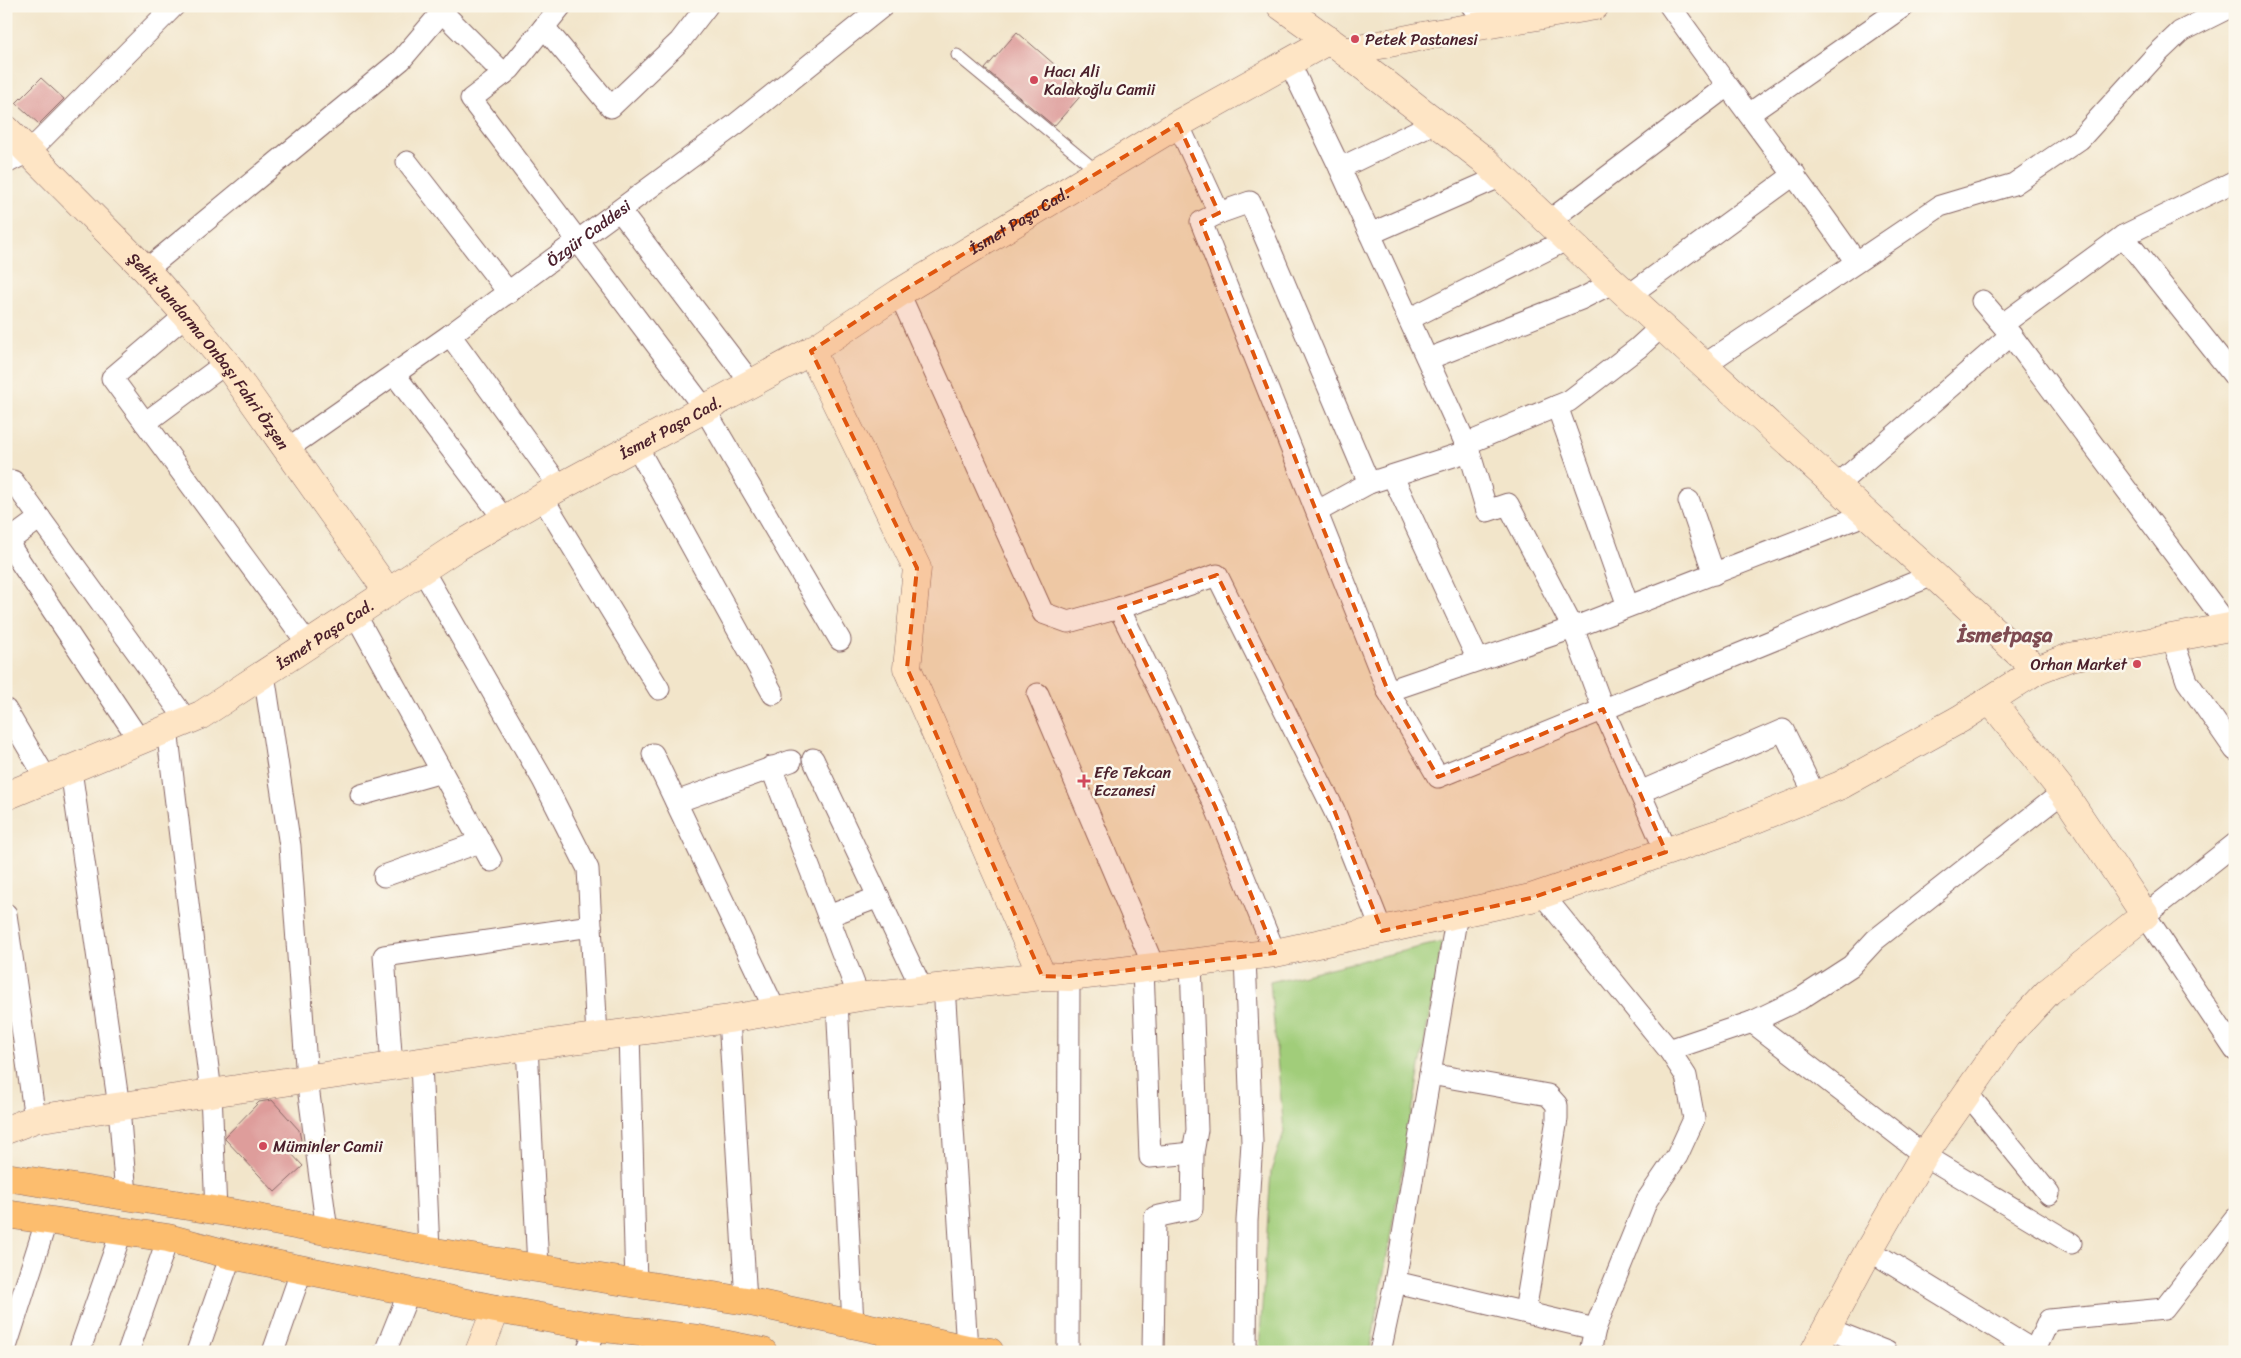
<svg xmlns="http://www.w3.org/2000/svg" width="2241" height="1358" viewBox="0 0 2241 1358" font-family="Sriracha,sans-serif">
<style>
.green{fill:#a1cd7a;stroke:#767652}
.building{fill:#de9d9b}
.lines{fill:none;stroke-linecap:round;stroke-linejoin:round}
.lane-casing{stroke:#856463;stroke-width:13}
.street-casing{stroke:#856463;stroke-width:23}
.secondary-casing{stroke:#856463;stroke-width:29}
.primary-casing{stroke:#856463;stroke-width:29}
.lane{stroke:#fff;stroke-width:11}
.street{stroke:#fff;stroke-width:21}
.secondary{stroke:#fee5c5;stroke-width:28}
.primary{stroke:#fcbd6e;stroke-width:28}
.marked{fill:#e0560e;fill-opacity:0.2;stroke:#e0560e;stroke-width:4;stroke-dasharray:10 6;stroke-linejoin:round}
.poi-dot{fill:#d1495b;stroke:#fbf7ec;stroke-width:2}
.labels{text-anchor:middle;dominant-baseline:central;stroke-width:5;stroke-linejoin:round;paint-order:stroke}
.poi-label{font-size:16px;fill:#4a1f2b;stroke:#fbf7ec;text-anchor:start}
.street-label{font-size:16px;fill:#4a1f2b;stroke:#fbf7ec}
.district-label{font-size:21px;font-weight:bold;fill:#7e4b52;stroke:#fbf7ec}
</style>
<rect width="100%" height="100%" fill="#fbf7ec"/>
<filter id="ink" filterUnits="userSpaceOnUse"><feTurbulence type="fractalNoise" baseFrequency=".02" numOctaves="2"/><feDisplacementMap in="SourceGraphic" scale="10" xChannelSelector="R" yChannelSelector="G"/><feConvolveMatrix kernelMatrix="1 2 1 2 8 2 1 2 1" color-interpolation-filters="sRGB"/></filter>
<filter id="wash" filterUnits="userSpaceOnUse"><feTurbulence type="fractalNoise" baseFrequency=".0096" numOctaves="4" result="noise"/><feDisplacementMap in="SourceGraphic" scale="20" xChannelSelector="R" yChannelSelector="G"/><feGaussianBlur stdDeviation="1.12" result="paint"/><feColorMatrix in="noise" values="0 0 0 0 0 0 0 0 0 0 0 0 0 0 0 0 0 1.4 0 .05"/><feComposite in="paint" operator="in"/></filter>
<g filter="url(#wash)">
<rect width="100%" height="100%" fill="#f2e5ca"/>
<polygon class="green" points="1442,942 1370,1352 1259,1352 1271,1171 1284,1132 1270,982"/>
<g id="blocks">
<g class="building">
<polygon points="1017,32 1085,91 1054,126 985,69"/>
<polygon points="41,78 64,99 39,124 16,103"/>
<polygon points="272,1100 299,1130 301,1140 290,1152 303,1166 275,1192 225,1139 225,1137 259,1102"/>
</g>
</g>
</g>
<g filter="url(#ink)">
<use href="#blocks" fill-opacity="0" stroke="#856463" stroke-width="1"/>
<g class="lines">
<g class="lane-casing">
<polyline id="lane" points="957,55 1098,172"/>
</g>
<g class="street-casing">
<g id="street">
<polyline points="561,6 510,69 471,99 704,408 840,640"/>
<polyline points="1472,6 1491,24"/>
<path d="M1670,6C1731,93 1796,175 1856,262"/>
<polyline points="442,12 504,74"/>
<polyline points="544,27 611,107 680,41 707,6"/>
<polyline points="1289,62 1338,164 1469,451 1487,511 1508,504 1573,628 1603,709 1666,852"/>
<polyline points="1749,114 1904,6"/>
<polyline points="1178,124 1219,213"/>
<polyline points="407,162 509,293"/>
<polyline points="6,163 30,151 174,6"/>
<polyline points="1340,168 1436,122"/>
<polyline points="620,211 751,383"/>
<polyline points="1549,221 1727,86"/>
<polyline points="1370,234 1502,176"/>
<polyline points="2123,236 2235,377"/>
<polyline points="146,270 401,60 447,6"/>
<polyline points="899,293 1043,613 1068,622 1119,608 1217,575 1334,810 1382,931"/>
<polyline points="1628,296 1795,174"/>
<polyline points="1982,301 2011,335 2229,627"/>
<polyline points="186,315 112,378 308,644"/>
<polyline points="1409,319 1568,239"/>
<polyline points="2003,324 2123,236 2235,181"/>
<polyline points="450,335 560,487"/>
<polyline points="1428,359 1581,299 1614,282"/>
<polyline points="1704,365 1940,206 2014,184 2080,139 2157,54 2180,32 2232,6"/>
<polyline points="395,375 504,519"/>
<polyline points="1557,406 1628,606"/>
<polyline points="145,423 226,363"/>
<polyline points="1466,444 1569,401 1638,348 1662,326"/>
<polyline points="636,445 773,694"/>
<path id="s1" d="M287,449L450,335L736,124L883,6"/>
<polyline points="1393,477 1478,660"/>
<polyline points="13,481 187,721"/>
<polyline points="1369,483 1250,202 1219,213 1201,222 1388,691 1438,777 1933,575"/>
<polyline points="1836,486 2011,335"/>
<polyline points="542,497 659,689"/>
<polyline points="1689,501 1714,574"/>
<polyline points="1318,511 1369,483 1469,451"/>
<polyline points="7,542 140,741"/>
<polyline points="6,543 40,518"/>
<polyline points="422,569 543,780 588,869 597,1037"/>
<polyline points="1119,608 1215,806 1275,953"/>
<polyline points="355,614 491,861"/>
<polyline points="2172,638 2187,681 2235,750"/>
<polyline points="264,674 290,846 307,1079 327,1231"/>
<polyline points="1388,691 1573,628 1867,514"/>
<polyline points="1038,694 1154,967"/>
<polyline points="6,710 47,780"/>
<polyline points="167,729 211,1093 216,1211"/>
<polyline points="653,754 776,1012"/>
<polyline points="813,759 922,989"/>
<polyline points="771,767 859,997"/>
<polyline points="71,770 119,1107 126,1195"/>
<polyline points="1640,792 1783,730 1815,795"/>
<polyline points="361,795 442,772"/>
<polyline points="676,802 791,761"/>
<polyline points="2235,844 2145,915 2235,1050"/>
<polyline points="384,876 480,842"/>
<polyline points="1542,894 1669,1050 1686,1076 1694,1119 1677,1156 1647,1200 1595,1329 1590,1352"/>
<polyline points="6,914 35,1119"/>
<polyline points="828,916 879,897"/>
<polyline points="1245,956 1252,1142 1247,1221 1246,1352"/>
<polyline points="1191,963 1197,1130 1193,1153"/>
<polyline points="1143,968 1150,1157 1193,1153 1192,1209 1155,1217 1153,1352"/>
<polyline points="944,986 967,1349"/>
<polyline points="837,1001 853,1325"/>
<polyline points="729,1019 746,1301"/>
<polyline points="1752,1022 1924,1155 2071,1243"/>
<polyline points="629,1033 636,1284"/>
<polyline points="527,1046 538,1267"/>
<polyline points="1669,1050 1752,1022 1800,999 1851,966 1875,940 2063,792"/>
<polyline points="421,1062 429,1251"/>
<polyline points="392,1067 384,956 591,926"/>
<polyline points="1430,1074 1548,1095 1557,1105 1557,1119 1525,1312"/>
<polyline points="1967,1093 2049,1194"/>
<polyline points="1869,1250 2034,1351"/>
<polyline points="1395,1282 1595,1329"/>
<polyline points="1826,1328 1887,1352"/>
<polyline points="6,1347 47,1219"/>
<polyline points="79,1352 122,1230"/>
<polyline points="128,1352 168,1238"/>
<polyline points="197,1352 231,1255"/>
<polyline points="273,1352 302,1269"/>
<polyline points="385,1352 409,1292"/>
<polyline points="587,1352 596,1327"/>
<polyline points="1068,1352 1069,977"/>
<polyline points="1380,1352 1395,1282 1457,914"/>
<polyline points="2034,1352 2049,1320 2164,1309 2235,1218"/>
</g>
</g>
<g class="secondary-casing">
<g id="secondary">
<polyline points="1281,6 1345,52 1483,159 1586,257 2037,670"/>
<polyline points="1345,52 1433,34 1595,6"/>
<path id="s2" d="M6,129L146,270L186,315L226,363L388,592"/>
<polyline points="811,351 917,568 907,668 1042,976"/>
<path id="s3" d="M6,796L201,715L457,547L560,487L811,351L899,293L1178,124L1329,40"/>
<polyline points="6,1130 35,1119 500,1050 729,1019 866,996 1042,976 1069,977 1275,953 1531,898 1726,831 1841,785 1960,719 2037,670 2070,657 2235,626"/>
<polyline points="479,1352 496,1309"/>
<polyline points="1814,1352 1869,1250 1924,1155 2007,1036 2048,992 2145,915 2063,792 1990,700"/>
</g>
</g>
<g class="primary-casing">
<g id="primary">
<polyline points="6,1177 238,1214 429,1251 746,1301 967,1349 990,1352"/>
<polyline points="6,1214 168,1238 231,1255 496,1309 596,1327 699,1339 763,1352"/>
</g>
</g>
<use href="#lane" class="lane"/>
<use href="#street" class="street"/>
<use href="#secondary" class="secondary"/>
<use href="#primary" class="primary"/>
</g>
</g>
<path class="marked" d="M1178,124L1219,213L1201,222L1388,691L1438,777L1603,709L1666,852L1531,898L1382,931L1334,810L1217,575L1119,608L1215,806L1275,953L1069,977L1042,976L907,668L917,568L811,351L899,293Z"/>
<g class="poi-dot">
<circle cx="1355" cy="39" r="5"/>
<circle cx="1034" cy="80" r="5"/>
<circle cx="2137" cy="664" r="5"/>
<path d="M1081.5 773.5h5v5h5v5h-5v5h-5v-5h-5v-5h5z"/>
<circle cx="263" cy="1146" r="5"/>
</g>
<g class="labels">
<g class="poi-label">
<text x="1365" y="39">Petek Pastanesi</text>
<text x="1044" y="71">Hacı Ali<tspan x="1044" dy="18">Kalakoğlu Camii</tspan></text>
<text x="2127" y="664" text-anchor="end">Orhan Market</text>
<text x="1094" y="772">Efe Tekcan<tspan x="1094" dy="18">Eczanesi</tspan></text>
<text x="273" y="1146">Müminler Camii</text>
</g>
<g class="street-label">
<text stroke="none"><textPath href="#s3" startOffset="1168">İsmet Paşa Cad.</textPath></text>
<text stroke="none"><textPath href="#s1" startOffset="371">Özgür Caddesi</textPath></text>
<text stroke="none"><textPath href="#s2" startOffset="301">Şehit Jandarma Onbaşı Fahri Özşen</textPath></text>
<text stroke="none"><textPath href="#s3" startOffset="762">İsmet Paşa Cad.</textPath></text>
<text stroke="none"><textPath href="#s3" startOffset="359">İsmet Paşa Cad.</textPath></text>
</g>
<g class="district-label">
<text x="2005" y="635">İsmetpaşa</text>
</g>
</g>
<rect width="2241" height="1358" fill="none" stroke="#fbf7ec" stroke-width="25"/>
</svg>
